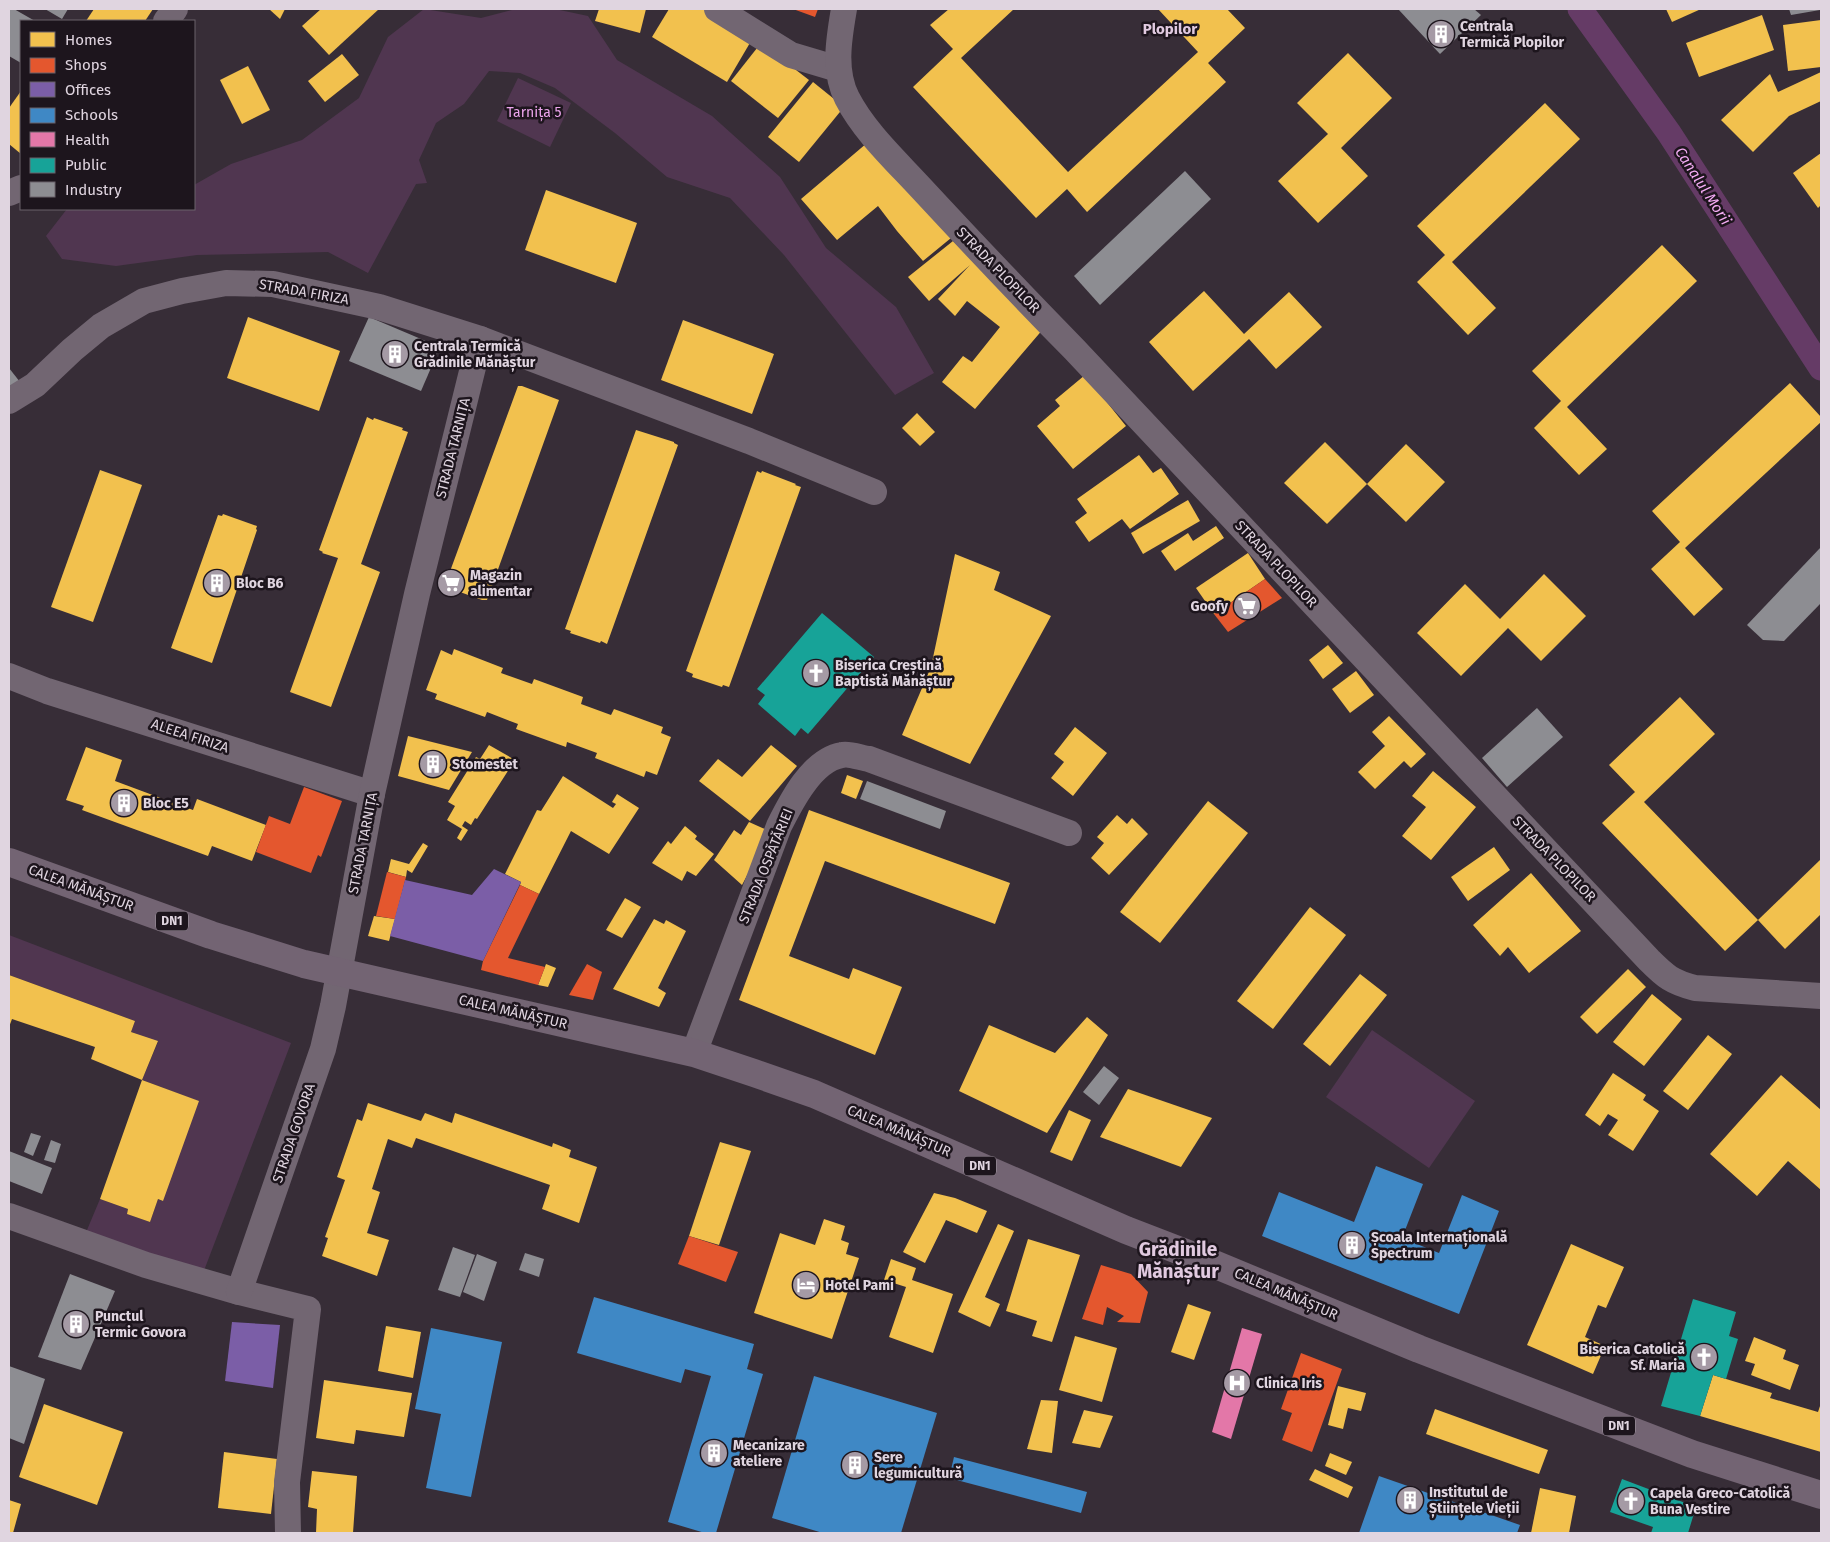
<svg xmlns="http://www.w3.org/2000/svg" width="1830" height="1542" viewBox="0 0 1830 1542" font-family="'Fira Sans',sans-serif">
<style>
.green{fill:#503650}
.homes{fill:#f2c14e}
.shops{fill:#e4572e}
.offices{fill:#7b5ea7}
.schools{fill:#3f88c5}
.health{fill:#e377a8}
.public{fill:#17a398}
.industry{fill:#8d8d92}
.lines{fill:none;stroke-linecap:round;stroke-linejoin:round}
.canal{stroke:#653b66;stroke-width:25}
.minor{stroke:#726672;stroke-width:26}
.major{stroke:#736473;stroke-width:28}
.labels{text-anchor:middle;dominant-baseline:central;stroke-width:5;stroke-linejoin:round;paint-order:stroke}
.shield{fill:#1d151d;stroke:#a69ba6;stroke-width:1}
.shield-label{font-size:12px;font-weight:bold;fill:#e0d5e0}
.poi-label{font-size:14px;font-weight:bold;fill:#e0d5e0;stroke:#1d151d;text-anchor:start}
.park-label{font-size:14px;fill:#eca5ed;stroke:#1d151d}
.street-label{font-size:14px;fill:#e0d5e0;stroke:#1d151d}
.neighbourhood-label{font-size:15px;font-weight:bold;fill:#e1cae0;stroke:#1d151d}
.water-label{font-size:15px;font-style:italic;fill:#f4acf4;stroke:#1d151d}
.district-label{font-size:19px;font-weight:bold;fill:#e1cae0;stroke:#1d151d}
</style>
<rect width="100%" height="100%" fill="#372d37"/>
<g class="green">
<polygon points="424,9 481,18 516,9 555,9 588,16 617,60 712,116 780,177 826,248 896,307 934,373 895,395 784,255 730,198 667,177 615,133 555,88 520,73 489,71 464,104 436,123 419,160 427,183 416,184 368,273 328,252 197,255 116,266 62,259 46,236 67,209 194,209 194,185 231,164 302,140 359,98 388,37"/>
<polygon points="518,78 571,103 550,147 497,121"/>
<polygon points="9,935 291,1043 200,1281 82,1242 100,1199 128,1209 127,1214 150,1222 158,1199 162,1201 198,1101 142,1080 158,1042 131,1032 135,1021 9,975"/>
<polygon points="1372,1030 1475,1101 1429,1168 1326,1097"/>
</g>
<g class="homes">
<polygon points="94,9 153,9 145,21 86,21"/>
<polygon points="269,9 285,9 280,19"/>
<polygon points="321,9 379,9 329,55 302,26"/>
<polygon points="599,9 646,9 640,33 595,21"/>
<polygon points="669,9 709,9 754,36 727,82 652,37"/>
<polygon points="949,9 1014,9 961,58 1068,172 1198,52 1158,9 1227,9 1245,28 1208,63 1226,82 1087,212 1067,189 1036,218 913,87 953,49 930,25"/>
<polygon points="1666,9 1701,9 1672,22"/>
<polygon points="1762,15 1774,50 1699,77 1686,43"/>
<polygon points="1821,20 1821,67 1788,71 1783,25"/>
<polygon points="761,43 809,80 778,118 731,81"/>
<polygon points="1348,53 1392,98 1341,148 1368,176 1318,223 1278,181 1328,134 1297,103"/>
<polygon points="342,54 359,75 325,102 308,81"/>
<polygon points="248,66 270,110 242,124 220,80"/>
<polygon points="1821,72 1821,101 1789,116 1753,152 1721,120 1770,74 1778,92"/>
<polygon points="813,82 844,107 799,162 768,137"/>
<polygon points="21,91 21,154 9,144 9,108"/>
<polygon points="1545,103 1580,139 1452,262 1496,308 1468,335 1417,282 1445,255 1417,226"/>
<polygon points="867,143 951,238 923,261 897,231 878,206 837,240 801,199"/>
<polygon points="1821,153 1821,205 1818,208 1793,173"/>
<polygon points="546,190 637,223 616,283 525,250"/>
<polygon points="953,241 1044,328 975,409 942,382 963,356 972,362 1000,327 967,301 955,316 938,299 970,265 929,301 908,277"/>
<polygon points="1662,245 1697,281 1567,407 1607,449 1579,475 1534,428 1561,401 1532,371"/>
<polygon points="1204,291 1244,334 1289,292 1322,327 1276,369 1249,339 1193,391 1149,342"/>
<polygon points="248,317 340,351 319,411 227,378"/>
<polygon points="683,320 774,354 752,414 661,380"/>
<polygon points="1085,375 1126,426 1073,469 1037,426 1060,406 1055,400"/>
<polygon points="1790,383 1821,417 1821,422 1685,548 1723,589 1694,616 1651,569 1680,542 1652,511"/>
<polygon points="518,386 522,386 559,400 487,600 482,600 449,588 449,587 445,585"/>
<polygon points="917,413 935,432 920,446 902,428"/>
<polygon points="367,417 373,420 374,418 403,428 402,430 408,432 361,564 380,572 331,707 290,692 338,558 322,553 323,552 319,550"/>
<polygon points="636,430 674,442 674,443 678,445 607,644 601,641 600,643 570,633 571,631 565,629"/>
<polygon points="1325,442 1367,484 1406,444 1445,482 1406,522 1367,484 1327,524 1284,483"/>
<polygon points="1139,455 1153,473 1161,468 1179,494 1130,529 1122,519 1089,542 1075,522 1087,513 1077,499"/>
<polygon points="100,470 142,485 93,622 51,607"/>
<polygon points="757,471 761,473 762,471 796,484 795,485 801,487 729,687 723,685 722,687 692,677 693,674 686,671"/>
<polygon points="1188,500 1200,521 1143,554 1131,533"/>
<polygon points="223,514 257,526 256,529 257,530 212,663 171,648 218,515 222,516"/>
<polygon points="1216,526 1224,538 1175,571 1161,551 1188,533 1193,541"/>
<polygon points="1248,553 1265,579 1214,614 1196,588"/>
<polygon points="955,554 1000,572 994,590 1051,616 970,764 902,735 931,667"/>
<polygon points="1544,574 1586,616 1541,661 1508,628 1461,676 1417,633 1465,584 1500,619"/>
<polygon points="1328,645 1343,663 1323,679 1309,660"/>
<polygon points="454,649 503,668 501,673 532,684 534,679 583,697 581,704 611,715 614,709 663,727 661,733 671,737 657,775 646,771 644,777 595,758 597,753 567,742 566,747 516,729 518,724 487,712 485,717 435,699 437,694 426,690 441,650 452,655"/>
<polygon points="1356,671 1374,695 1350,713 1332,689"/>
<polygon points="1680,697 1715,734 1644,802 1758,920 1725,951 1602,823 1635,792 1609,765"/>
<polygon points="1389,716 1426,754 1411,768 1404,761 1375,789 1358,772 1385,746 1372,732"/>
<polygon points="1075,727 1107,753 1073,796 1051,778 1064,762 1054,754"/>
<polygon points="408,736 472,752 449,790 398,776"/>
<polygon points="489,745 515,760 477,819 475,818 471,825 465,821 462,826 468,830 461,841 457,838 462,829 447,820 455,806 448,802 476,757 480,759"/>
<polygon points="771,745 797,766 750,821 699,781 718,759 742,777"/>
<polygon points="86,747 122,760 115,781 193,810 197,799 266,825 252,861 212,846 208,856 82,810 84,806 66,800"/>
<polygon points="1433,771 1476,807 1431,860 1402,836 1426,807 1412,796"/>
<polygon points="847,775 863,781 856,799 841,793"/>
<polygon points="563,776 613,808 616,804 612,802 617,794 639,808 609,854 571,831 539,894 520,885 521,882 505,874 537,810 541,811"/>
<polygon points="1208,801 1248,833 1160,943 1120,912"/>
<polygon points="809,810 1010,883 995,924 825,861 789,956 849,979 853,968 902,987 875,1055 739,1000"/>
<polygon points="1117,815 1127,824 1132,818 1148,834 1109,875 1091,858 1104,843 1097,837"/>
<polygon points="749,822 767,830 764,843 742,885 714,860 734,830 741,835"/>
<polygon points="685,826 697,836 695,839 714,854 696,876 687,871 682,881 652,863 668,841 671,844"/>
<polygon points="423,843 428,846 412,873 407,870 406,877 388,872 391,859 409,864"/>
<polygon points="1494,847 1510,870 1468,901 1451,877"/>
<polygon points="1821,859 1821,914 1785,949 1758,920"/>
<polygon points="1531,873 1581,931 1529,973 1508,947 1500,956 1473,925"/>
<polygon points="625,898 641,907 622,938 606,930"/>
<polygon points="1310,907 1346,935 1273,1029 1237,1001"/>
<polygon points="374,916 395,919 389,941 368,936"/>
<polygon points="654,919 664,924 666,920 686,931 658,988 666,993 659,1007 613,989"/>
<polygon points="546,964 556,968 548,987 538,985"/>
<polygon points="1628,969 1646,987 1597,1034 1580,1017"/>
<polygon points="1360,974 1387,995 1330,1066 1303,1044"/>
<polygon points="9,975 135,1021 131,1032 158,1041 142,1080 91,1059 95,1047 12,1019 9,1027"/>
<polygon points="1652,994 1682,1019 1644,1066 1613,1042"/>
<polygon points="1087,1017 1108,1035 1047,1133 959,1091 989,1025 1055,1053"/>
<polygon points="1708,1035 1732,1054 1688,1110 1663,1091"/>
<polygon points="1613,1073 1646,1095 1643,1100 1659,1111 1633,1151 1608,1135 1618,1120 1608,1114 1600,1126 1585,1115"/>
<polygon points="1781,1075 1821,1110 1821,1190 1788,1161 1757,1196 1710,1154"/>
<polygon points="142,1080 199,1101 163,1201 158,1199 150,1222 127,1214 128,1209 100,1199"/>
<polygon points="1128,1089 1212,1118 1181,1167 1100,1137"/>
<polygon points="368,1103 421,1121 425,1113 452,1123 455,1113 552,1147 553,1143 571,1150 569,1157 597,1167 579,1223 542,1209 550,1185 416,1138 412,1148 388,1139 372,1189 380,1192 367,1233 389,1240 377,1276 322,1256 328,1238 325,1237 345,1180 337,1177 357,1119 362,1121"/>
<polygon points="1069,1110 1091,1120 1072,1161 1050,1152"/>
<polygon points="720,1142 751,1151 719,1245 689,1236"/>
<polygon points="934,1193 955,1198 987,1211 977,1233 946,1220 925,1263 903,1252"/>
<polygon points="824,1219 845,1226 841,1240 849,1243 846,1254 859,1258 832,1339 754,1313 780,1233 815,1245"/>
<polygon points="998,1224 1014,1231 985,1297 1000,1304 990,1327 958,1312"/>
<polygon points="1028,1239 1080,1255 1052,1342 1032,1336 1037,1321 1006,1311"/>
<polygon points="1571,1244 1624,1267 1606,1308 1598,1305 1585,1337 1605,1346 1593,1374 1527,1345"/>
<polygon points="891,1259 916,1268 912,1280 953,1294 933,1353 889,1337 906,1287 884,1280"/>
<polygon points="1188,1304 1211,1312 1194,1360 1171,1352"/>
<polygon points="386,1326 421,1332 413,1378 378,1371"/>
<polygon points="1075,1336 1117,1348 1102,1402 1059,1390"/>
<polygon points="1754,1337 1786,1350 1783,1359 1799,1365 1790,1390 1751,1375 1755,1364 1745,1361"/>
<polygon points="1713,1375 1772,1393 1770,1398 1818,1412 1821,1403 1821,1452 1700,1416"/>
<polygon points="324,1380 412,1393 404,1437 356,1430 354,1444 316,1438"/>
<polygon points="1338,1386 1366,1393 1361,1411 1348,1408 1343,1429 1328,1425"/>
<polygon points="1041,1400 1058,1401 1052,1453 1027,1449"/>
<polygon points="44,1404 123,1432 97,1505 19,1477"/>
<polygon points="1435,1409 1548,1450 1539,1474 1426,1434"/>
<polygon points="1084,1410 1113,1416 1100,1448 1072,1443"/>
<polygon points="224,1452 277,1459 271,1514 218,1508"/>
<polygon points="1330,1453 1352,1462 1346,1475 1325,1466"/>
<polygon points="1315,1469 1353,1487 1348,1498 1309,1480"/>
<polygon points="312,1471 357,1476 353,1533 316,1533 317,1509 308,1507"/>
<polygon points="1540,1488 1576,1496 1569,1533 1531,1533"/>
<polygon points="9,1500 21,1504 13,1533 9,1533"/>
</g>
<g class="shops">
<polygon points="793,9 818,9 815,17"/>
<polygon points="1265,579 1282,598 1228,632 1214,614"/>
<polygon points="304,787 342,801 321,857 318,855 311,873 256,852 269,816 290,824"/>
<polygon points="387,872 406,877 395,919 376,916"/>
<polygon points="520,885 539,894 508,958 545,967 538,985 481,970 483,961"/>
<polygon points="587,964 602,972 593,1000 569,995"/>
<polygon points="689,1236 738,1252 726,1282 678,1264"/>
<polygon points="1101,1265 1131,1274 1148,1292 1140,1323 1117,1322 1124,1316 1107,1307 1103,1325 1082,1319"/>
<polygon points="1301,1353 1342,1369 1312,1452 1282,1440 1292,1413 1281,1409"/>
</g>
<g class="offices">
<polygon points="494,869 521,882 483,961 390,936 405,880 472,895"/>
<polygon points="232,1322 280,1325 273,1388 225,1381"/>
</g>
<g class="schools">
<polygon points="1376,1166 1423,1184 1402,1238 1439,1253 1462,1195 1499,1211 1459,1314 1262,1236 1279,1192 1354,1222"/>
<polygon points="594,1297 754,1344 747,1369 763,1374 716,1533 705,1533 668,1522 711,1376 685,1369 681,1383 577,1353"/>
<polygon points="431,1328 502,1342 471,1497 426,1488 441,1414 415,1409"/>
<polygon points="814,1376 937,1413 901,1533 823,1533 772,1518"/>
<polygon points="954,1457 1087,1492 1081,1513 949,1478"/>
<polygon points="1379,1476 1520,1525 1517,1533 1359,1533"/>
</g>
<polygon class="health" points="1242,1328 1262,1334 1231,1439 1212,1432"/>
<g class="public">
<polygon points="822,613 874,657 808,734 801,728 795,736 758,704 765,695 757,689"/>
<polygon points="1693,1299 1736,1312 1729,1336 1738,1339 1726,1379 1713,1375 1700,1416 1661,1406"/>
<polygon points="1622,1479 1696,1507 1688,1533 1651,1533 1653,1527 1610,1512"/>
</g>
<g class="industry">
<polygon points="9,9 14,9 35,21 21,21 21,63 9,56"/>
<polygon points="45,9 68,9 62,19"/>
<polygon points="1398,9 1474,9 1481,15 1440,54"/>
<polygon points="1789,9 1820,9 1820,10 1791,15"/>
<polygon points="1185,171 1211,199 1100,305 1074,276"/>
<polygon points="369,317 440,347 421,391 349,361"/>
<polygon points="9,368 20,382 9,391"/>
<polygon points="1821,547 1821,603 1784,641 1763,640 1747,625"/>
<polygon points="1537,708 1563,737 1507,787 1482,758"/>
<polygon points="867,781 946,811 940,829 860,799"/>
<polygon points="1104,1066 1119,1078 1099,1105 1083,1092"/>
<polygon points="31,1133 41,1136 33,1156 24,1152"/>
<polygon points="51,1140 61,1144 55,1163 44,1160"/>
<polygon points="9,1151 52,1168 42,1194 9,1181"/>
<polygon points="453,1247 475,1255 460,1297 438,1290"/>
<polygon points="525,1253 544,1259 539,1277 519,1270"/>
<polygon points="477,1254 497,1262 484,1301 463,1292"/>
<polygon points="70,1274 115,1291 81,1370 38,1357"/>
<polygon points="9,1366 45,1379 24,1444 9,1438"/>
</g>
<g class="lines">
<polyline class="canal" points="1580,9 1669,133 1821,368"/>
<g class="minor">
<polyline points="717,9 791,55 838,69"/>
<path d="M844,9C839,38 833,71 847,98C864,131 894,159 919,186C970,241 1021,295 1074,349L1649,960C1666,977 1672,982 1695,988L1821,996"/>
<polyline points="166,21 175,9"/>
<polyline points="9,193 21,188"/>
<polyline points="9,401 35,385 72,350 101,326 144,301 182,291 226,283 273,284 379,307 480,339"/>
<polyline points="9,676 47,691 372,794"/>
<path d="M694,1053L779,826C791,802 812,760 842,755C849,753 861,758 869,759L1069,833"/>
<polyline points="9,1216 146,1265 239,1292 308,1309 287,1482 288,1533"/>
<polyline points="239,1292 323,1049 333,1006 372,794 417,594 480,339 749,441 874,492"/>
</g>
<polyline class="major" points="9,862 211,935 304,964 694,1053 754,1073 814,1094 1126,1230 1209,1262 1419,1349 1692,1454 1821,1495"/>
</g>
<defs>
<g id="building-disc" transform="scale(1.4375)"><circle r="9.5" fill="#a59aa5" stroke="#1d151d"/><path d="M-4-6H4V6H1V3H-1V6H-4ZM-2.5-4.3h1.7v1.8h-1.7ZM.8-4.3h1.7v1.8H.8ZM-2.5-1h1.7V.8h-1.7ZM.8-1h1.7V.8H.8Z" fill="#fff"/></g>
<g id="supermarket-disc" transform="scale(1.4375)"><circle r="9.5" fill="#a59aa5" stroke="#1d151d"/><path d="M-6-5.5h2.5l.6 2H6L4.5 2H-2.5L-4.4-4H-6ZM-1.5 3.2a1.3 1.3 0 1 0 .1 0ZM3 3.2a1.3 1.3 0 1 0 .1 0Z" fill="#fff"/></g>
<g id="church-disc" transform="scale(1.4375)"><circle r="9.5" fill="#a59aa5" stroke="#1d151d"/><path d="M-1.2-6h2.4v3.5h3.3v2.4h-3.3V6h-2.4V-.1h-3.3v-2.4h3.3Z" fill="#fff"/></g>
<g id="hotel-disc" transform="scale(1.4375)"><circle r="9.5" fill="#a59aa5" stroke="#1d151d"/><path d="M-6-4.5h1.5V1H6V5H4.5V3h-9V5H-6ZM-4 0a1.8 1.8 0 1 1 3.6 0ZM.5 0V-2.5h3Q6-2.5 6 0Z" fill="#fff"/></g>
<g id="hospital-disc" transform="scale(1.4375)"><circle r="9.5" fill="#a59aa5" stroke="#1d151d"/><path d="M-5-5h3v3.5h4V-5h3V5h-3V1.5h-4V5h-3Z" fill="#fff"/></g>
</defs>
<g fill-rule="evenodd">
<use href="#building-disc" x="1441" y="34"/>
<use href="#building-disc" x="395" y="354"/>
<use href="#building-disc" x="217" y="583"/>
<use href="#supermarket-disc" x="451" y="583"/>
<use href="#supermarket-disc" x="1247" y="606"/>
<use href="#church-disc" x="816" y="673"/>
<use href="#building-disc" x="433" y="764"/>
<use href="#building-disc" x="124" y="803"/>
<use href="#building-disc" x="1352" y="1245"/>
<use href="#hotel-disc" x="806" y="1285"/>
<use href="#building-disc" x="76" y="1324"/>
<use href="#church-disc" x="1704" y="1357"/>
<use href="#hospital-disc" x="1237" y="1383"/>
<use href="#building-disc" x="714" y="1453"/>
<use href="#building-disc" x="855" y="1465"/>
<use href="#building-disc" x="1410" y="1500"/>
<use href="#church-disc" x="1631" y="1501"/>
</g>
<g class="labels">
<g class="shield">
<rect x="156" y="911.5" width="32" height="19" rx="4"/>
<rect x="964" y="1156.5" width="32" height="19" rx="4"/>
<rect x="1603" y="1416.5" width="32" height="19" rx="4"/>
</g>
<g class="shield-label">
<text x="172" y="921">DN1</text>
<text x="980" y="1166">DN1</text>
<text x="1619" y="1426">DN1</text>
</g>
<g class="poi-label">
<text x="1460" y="26">Centrala<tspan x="1460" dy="16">Termică Plopilor</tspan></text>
<text x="414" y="346">Centrala Termică<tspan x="414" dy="16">Grădinile Mănăștur</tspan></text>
<text x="470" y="575">Magazin<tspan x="470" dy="16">alimentar</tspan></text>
<text x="236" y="583">Bloc B6</text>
<text x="1228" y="606" text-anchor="end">Goofy</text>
<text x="835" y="665">Biserica Creștină<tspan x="835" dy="16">Baptistă Mănăștur</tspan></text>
<text x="452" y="764">Stomestet</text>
<text x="143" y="803">Bloc E5</text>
<text x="1371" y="1237">Școala Internațională<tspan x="1371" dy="16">Spectrum</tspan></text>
<text x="825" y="1285">Hotel Pami</text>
<text x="95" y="1316">Punctul<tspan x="95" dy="16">Termic Govora</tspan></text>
<text x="1685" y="1349" text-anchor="end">Biserica Catolică<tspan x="1685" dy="16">Sf. Maria</tspan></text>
<text x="1256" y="1383">Clinica Iris</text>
<text x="733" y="1445">Mecanizare<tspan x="733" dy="16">ateliere</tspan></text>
<text x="874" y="1457">Sere<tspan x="874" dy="16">legumicultură</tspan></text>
<text x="1429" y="1492">Institutul de<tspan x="1429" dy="16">Științele Vieții</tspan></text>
<text x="1650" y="1493">Capela Greco-Catolică<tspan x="1650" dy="16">Buna Vestire</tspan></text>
</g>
<g class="park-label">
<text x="534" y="112">Tarnița 5</text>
</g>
<g class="street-label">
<text transform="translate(998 270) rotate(46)">STRADA PLOPILOR</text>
<text transform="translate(304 292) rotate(10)">STRADA FIRIZA</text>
<text transform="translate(453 448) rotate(-76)">STRADA TARNIȚA</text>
<text transform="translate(1276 564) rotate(47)">STRADA PLOPILOR</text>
<text transform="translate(190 736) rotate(18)">ALEEA FIRIZA</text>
<text transform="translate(363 843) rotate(-79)">STRADA TARNIȚA</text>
<text transform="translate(1554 859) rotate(46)">STRADA PLOPILOR</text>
<text transform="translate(766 866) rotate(-68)">STRADA OSPĂTĂRIEI</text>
<text transform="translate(81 888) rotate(20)">CALEA MĂNĂȘTUR</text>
<text transform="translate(513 1012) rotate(13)">CALEA MĂNĂȘTUR</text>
<text transform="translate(899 1131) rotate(23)">CALEA MĂNĂȘTUR</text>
<text transform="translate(294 1133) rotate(-71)">STRADA GOVORA</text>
<text transform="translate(1286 1294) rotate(23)">CALEA MĂNĂȘTUR</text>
</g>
<g class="neighbourhood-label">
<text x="1170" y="29">Plopilor</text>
</g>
<g class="water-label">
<text transform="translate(1703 186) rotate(57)">Canalul Morii</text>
</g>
<g class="district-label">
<text x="1178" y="1249">Grădinile<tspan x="1178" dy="22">Mănăștur</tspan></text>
</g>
</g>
<rect width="1830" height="1542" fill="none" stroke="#e0d5e0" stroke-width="20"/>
<rect x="20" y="20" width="175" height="190" fill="#1d151d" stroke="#6b626b"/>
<rect x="30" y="32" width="25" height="15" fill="#f2c14e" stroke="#6b626b"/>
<text x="65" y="45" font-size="15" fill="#e0d5e0">Homes</text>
<rect x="30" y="58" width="25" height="15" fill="#e4572e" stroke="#6b626b"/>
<text x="65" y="70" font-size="15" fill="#e0d5e0">Shops</text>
<rect x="30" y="82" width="25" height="15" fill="#7b5ea7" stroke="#6b626b"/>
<text x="65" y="95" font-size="15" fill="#e0d5e0">Offices</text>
<rect x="30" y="108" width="25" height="15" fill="#3f88c5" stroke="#6b626b"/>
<text x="65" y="120" font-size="15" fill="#e0d5e0">Schools</text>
<rect x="30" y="132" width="25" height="15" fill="#e377a8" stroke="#6b626b"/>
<text x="65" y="145" font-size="15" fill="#e0d5e0">Health</text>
<rect x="30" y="158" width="25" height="15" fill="#17a398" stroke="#6b626b"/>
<text x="65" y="170" font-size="15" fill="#e0d5e0">Public</text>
<rect x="30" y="182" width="25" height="15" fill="#8d8d92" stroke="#6b626b"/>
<text x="65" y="195" font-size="15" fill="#e0d5e0">Industry</text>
</svg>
